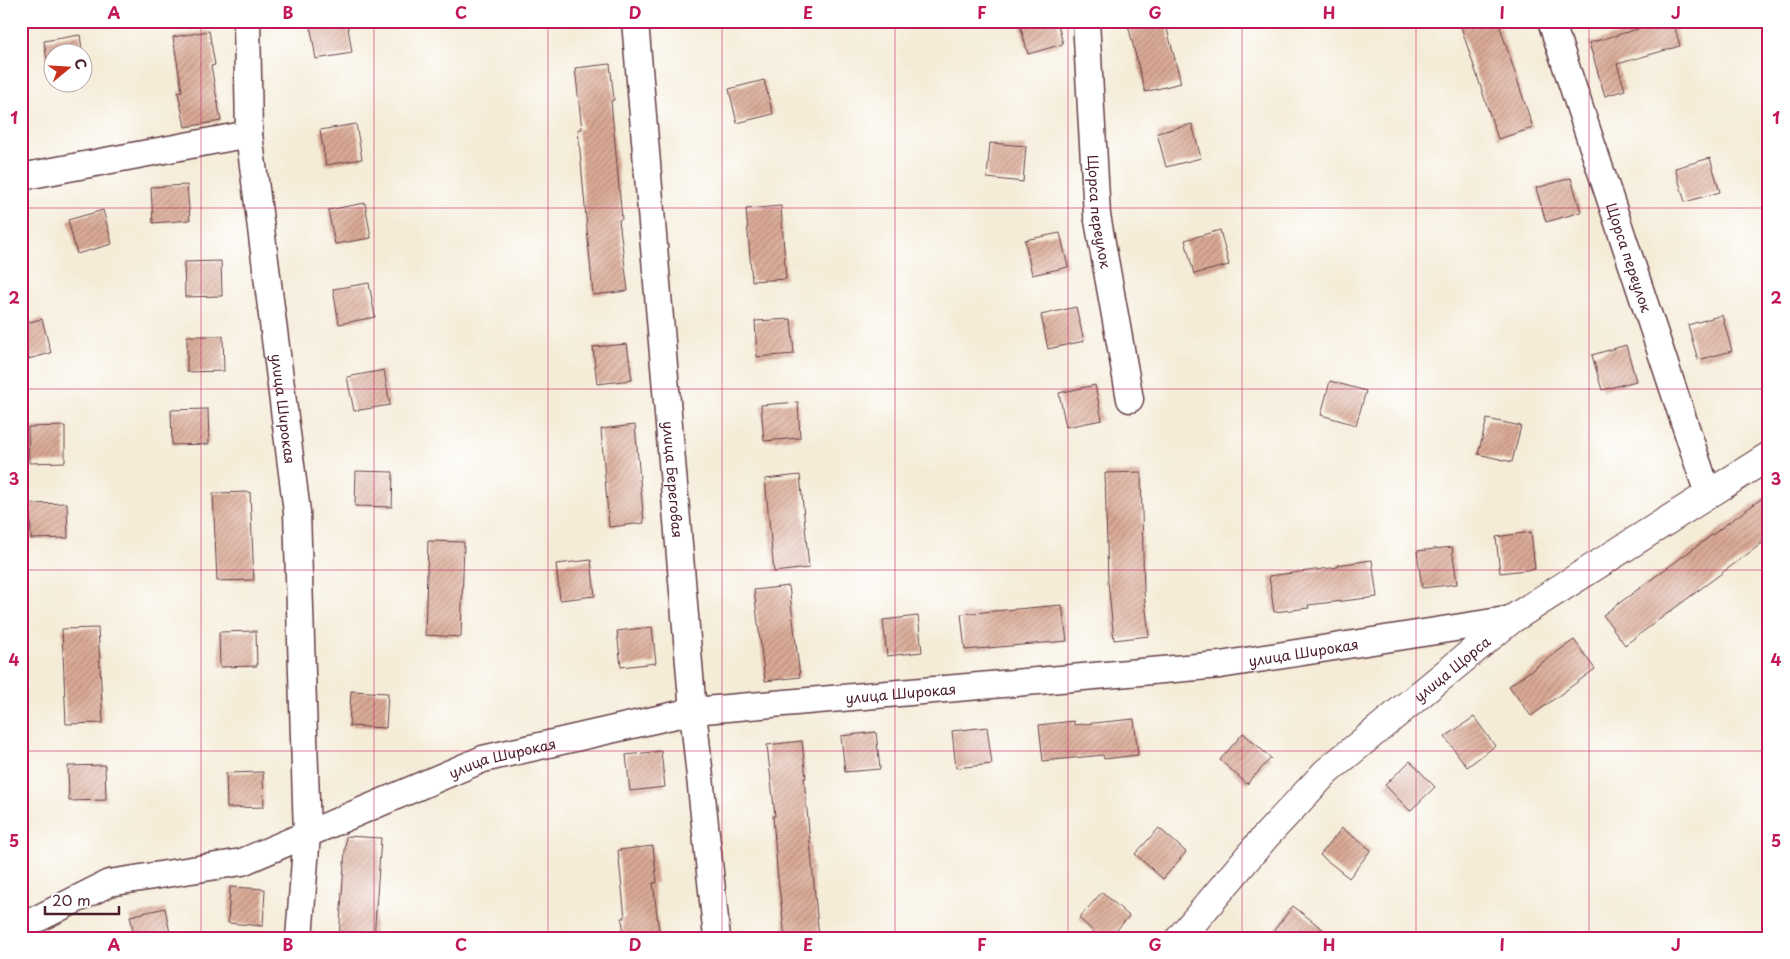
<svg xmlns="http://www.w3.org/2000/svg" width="1790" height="959" viewBox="0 0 1790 959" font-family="'Playpen Sans',sans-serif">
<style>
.building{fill:url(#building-hatch)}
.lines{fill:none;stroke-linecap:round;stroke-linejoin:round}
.minor-casing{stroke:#643e45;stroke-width:29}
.tertiary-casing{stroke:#643e45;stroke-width:30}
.minor{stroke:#fff;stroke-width:26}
.tertiary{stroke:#fff;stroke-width:28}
.grid{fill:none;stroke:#c2185b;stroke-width:1;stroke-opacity:0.55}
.labels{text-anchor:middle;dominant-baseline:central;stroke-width:4;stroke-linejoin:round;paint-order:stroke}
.street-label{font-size:14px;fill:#4a1f2b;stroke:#fff}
.neatline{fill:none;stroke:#c2185b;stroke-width:2}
.grid-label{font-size:16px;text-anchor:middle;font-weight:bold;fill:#c2185b}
</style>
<defs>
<pattern id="building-hatch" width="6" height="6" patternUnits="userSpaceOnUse" patternTransform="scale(1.25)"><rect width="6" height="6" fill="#daaa96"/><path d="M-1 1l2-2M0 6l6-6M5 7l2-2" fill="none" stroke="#b38a7b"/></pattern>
</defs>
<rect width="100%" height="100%" fill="#fff"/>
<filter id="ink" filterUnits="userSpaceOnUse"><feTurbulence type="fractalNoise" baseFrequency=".02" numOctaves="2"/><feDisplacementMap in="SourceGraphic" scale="10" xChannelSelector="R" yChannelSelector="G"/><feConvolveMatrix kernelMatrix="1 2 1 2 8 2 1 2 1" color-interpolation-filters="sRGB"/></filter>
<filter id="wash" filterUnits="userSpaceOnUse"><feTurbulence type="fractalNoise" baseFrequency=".0096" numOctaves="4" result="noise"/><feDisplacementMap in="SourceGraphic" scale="20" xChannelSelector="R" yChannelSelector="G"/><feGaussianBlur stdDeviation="1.12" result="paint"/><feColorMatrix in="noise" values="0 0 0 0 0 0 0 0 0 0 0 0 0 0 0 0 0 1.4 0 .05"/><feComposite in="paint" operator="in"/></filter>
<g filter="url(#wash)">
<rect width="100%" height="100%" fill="#f5ecd8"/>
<g id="blocks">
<g class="building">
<polygon points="327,21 347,21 352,53 316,59 310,24"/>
<polygon points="1019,21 1057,21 1063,44 1028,54"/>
<polygon points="1127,21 1165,21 1181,83 1145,92"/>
<polygon points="1459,21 1498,21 1533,128 1498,139"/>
<polygon points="1635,21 1673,21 1680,46 1617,64 1625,90 1605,96 1589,43 1638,29"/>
<polygon points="209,31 215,65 211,66 221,121 185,127 178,92 182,91 173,37"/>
<polygon points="80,35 85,70 82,71 82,52 52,52 52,75 49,75 44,41"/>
<polygon points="610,64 614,100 611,101 622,219 619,220 628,291 593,295 578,129 582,129 575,68"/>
<polygon points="764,80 773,114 737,123 729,89"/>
<polygon points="356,124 362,159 326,165 320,130"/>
<polygon points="1192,124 1201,158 1166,167 1157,133"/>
<polygon points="990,143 1026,146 1023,182 987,178"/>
<polygon points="1710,158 1720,192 1685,202 1675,168"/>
<polygon points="1571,178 1581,212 1546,222 1536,188"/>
<polygon points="187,185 190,220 153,223 151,187"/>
<polygon points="365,203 371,238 335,244 328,210"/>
<polygon points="781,206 786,279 752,281 746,209"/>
<polygon points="103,210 112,244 77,254 68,220"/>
<polygon points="1220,230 1229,265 1194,274 1185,240"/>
<polygon points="1060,233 1068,267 1032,275 1025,240"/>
<polygon points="221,261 222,296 185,297 184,262"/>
<polygon points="369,283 375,317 339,324 333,289"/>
<polygon points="1076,307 1084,341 1048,349 1041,315"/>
<polygon points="1722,315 1732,351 1698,360 1688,325"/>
<polygon points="42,319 51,353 21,361 21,324"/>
<polygon points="791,319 794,354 757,357 755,321"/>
<polygon points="187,336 223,336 224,371 187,372"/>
<polygon points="627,344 632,380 597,384 593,347"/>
<polygon points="1626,345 1636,381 1602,390 1592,355"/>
<polygon points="384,370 390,405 354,411 347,377"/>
<polygon points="1330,381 1366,391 1356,425 1321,415"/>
<polygon points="1095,385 1102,420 1066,427 1059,393"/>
<polygon points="798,402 800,438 764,441 761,405"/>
<polygon points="208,409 209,444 172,445 171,410"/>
<polygon points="1487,419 1521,426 1512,462 1478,454"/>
<polygon points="635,425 644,523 609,527 601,429"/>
<polygon points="65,426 65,462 29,463 28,427"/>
<polygon points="356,471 393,472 392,507 355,506"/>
<polygon points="1141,472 1144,593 1149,636 1114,640 1108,582 1105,473"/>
<polygon points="800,475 809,568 774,572 765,479"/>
<polygon points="250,492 254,580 217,581 213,493"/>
<polygon points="1769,493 1769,538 1625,645 1603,615"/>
<polygon points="67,503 68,538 31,539 30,504"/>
<polygon points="1531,532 1535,569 1500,573 1496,537"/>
<polygon points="428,541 464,542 461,637 425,635"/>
<polygon points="1452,547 1457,584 1422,588 1417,551"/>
<polygon points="591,560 595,596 560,600 556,564"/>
<polygon points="1372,560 1377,597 1308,605 1309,608 1274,612 1269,576 1338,567 1337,565"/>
<polygon points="789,586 800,677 765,681 754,590"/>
<polygon points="1062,605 1067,641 965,650 961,614"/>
<polygon points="918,616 922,652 887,656 883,620"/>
<polygon points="652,627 656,663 621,667 617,631"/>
<polygon points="98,628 103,723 66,724 62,629"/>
<polygon points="256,631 257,666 220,667 219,632"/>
<polygon points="1574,640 1595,669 1531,716 1509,686"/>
<polygon points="351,691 388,693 386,728 349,726"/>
<polygon points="1474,717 1495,746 1467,767 1445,737"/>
<polygon points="1134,719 1138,755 1104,759 1103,755 1043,761 1039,725 1074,721 1074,725"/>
<polygon points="987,727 992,764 956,768 952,731"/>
<polygon points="876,732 880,769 845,772 841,736"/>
<polygon points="1243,733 1271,758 1247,784 1220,760"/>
<polygon points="802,741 806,778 804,778 819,938 785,938 777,869 773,816 775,816 767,745"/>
<polygon points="661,751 665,787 630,791 626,755"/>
<polygon points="1410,761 1435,787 1410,811 1385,785"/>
<polygon points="105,765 106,800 69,801 68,766"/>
<polygon points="263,772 264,807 227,808 226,773"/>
<polygon points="1159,828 1186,852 1163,879 1135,854"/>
<polygon points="1342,828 1371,850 1349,878 1320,855"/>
<polygon points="346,836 381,838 374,938 339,938"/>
<polygon points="653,846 657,883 653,883 660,938 624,938 622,918 625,918 618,850"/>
<polygon points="230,887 265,889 263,926 228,923"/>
<polygon points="1102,892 1129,916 1110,938 1100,938 1079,918"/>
<polygon points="1293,906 1334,938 1268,938"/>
<polygon points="165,908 171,938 135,938 130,916"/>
</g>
</g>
</g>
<g filter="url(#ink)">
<use href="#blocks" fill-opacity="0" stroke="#643e45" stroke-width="1"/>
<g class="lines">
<g class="minor-casing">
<g id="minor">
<path id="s1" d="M247,21L249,134L297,512L307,834L299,938"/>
<path id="s2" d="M635,21L693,711L717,938"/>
<path id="s3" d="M1086,21L1097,215L1130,399"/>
<path id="s4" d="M1551,21L1708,494"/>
<polyline points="21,177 249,134"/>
<path id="s5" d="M21,927L109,883L242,862L483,759L693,711L1220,665L1512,619"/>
</g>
</g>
<g class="tertiary-casing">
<g id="tertiary">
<path id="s6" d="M1180,938L1265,837L1326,772L1512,619L1769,456"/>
</g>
</g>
<use href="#minor" class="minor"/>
<use href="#tertiary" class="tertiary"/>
</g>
</g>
<path class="grid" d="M201,21V938M374,21V938M548,21V938M722,21V938M895,21V938M1068,21V938M1242,21V938M1416,21V938M1589,21V938M21,208H1769M21,389H1769M21,570H1769M21,751H1769"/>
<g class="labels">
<g class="street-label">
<text stroke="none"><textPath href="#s3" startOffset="191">Щорса переулок</textPath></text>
<text stroke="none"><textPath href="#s4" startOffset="249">Щорса переулок</textPath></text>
<text stroke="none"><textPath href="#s1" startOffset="390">улица Широкая</textPath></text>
<text stroke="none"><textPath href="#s2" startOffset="460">улица Береговая</textPath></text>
<text stroke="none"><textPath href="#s5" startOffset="1324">улица Широкая</textPath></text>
<text stroke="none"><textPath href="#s6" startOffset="384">улица Щорса</textPath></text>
<text stroke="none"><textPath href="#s5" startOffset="919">улица Широкая</textPath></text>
<text stroke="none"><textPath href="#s5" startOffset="514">улица Широкая</textPath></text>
</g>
</g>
<rect width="1790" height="959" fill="none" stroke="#fff" stroke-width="55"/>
<g transform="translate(68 68) rotate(72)"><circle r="24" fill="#ffffff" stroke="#b7a5aa"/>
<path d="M0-4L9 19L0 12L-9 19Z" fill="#c8321e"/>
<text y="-8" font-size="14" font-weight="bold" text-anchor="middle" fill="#4a1f2b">С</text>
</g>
<path d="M45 906v8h74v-8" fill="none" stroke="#4a1f2b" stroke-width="2.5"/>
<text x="52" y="906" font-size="15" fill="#4a1f2b" stroke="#ffffff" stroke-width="4" paint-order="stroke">20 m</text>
<rect x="28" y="28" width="1734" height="904" class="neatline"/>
<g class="grid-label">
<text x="114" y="19">A</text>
<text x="288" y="19">B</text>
<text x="461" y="19">C</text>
<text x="635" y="19">D</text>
<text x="808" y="19">E</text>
<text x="982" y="19">F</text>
<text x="1155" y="19">G</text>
<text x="1329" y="19">H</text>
<text x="1502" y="19">I</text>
<text x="1676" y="19">J</text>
<text x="14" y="124">1</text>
<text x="1776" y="124">1</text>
<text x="14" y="304">2</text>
<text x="1776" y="304">2</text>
<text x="14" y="485">3</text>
<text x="1776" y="485">3</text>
<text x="14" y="666">4</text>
<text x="1776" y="666">4</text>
<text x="14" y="847">5</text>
<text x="1776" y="847">5</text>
<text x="114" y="951">A</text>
<text x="288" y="951">B</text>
<text x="461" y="951">C</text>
<text x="635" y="951">D</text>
<text x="808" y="951">E</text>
<text x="982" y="951">F</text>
<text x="1155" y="951">G</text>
<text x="1329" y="951">H</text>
<text x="1502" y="951">I</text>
<text x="1676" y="951">J</text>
</g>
</svg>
